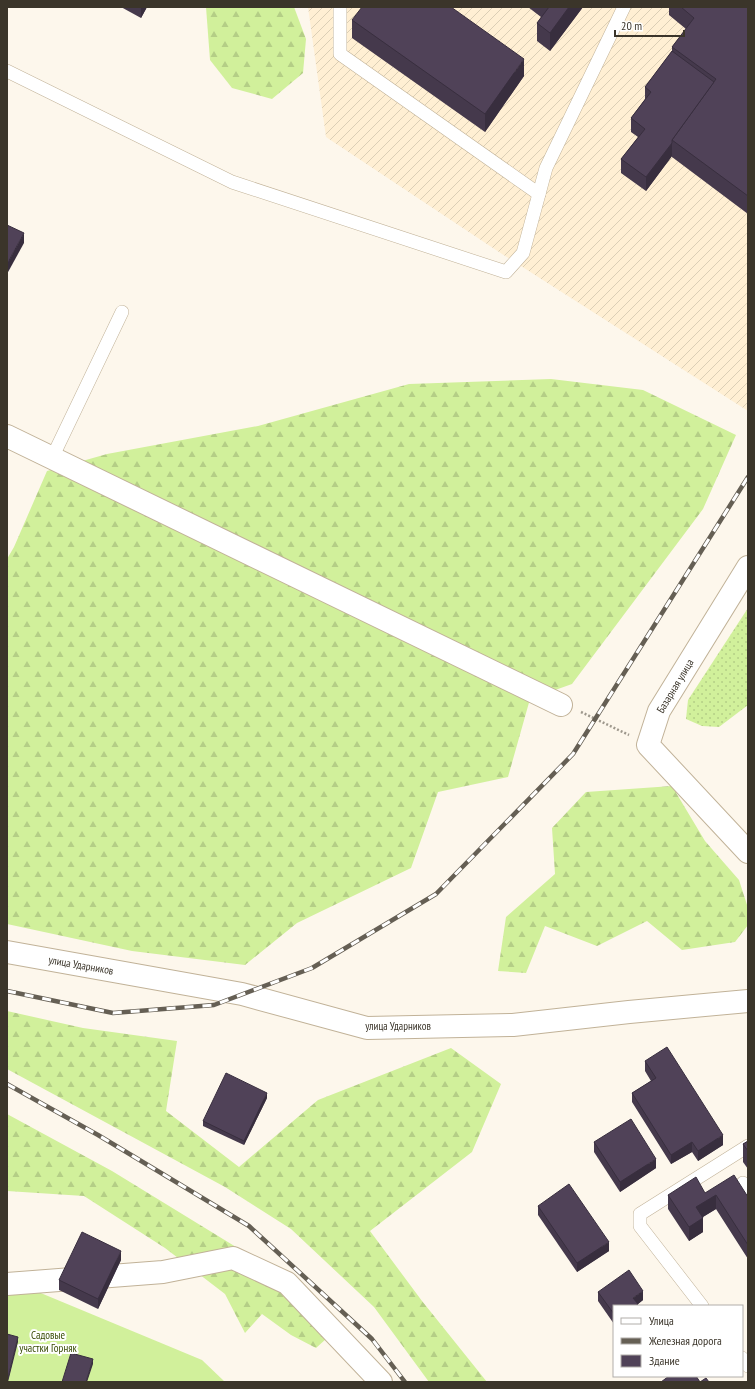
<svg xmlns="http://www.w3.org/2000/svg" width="755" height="1389" viewBox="0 0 755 1389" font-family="'PT Sans Narrow',sans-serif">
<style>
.industrial{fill:url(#industrial-furrows)}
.grass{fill:url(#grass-dots)}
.forest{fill:url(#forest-firs)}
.garden{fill:#d1f09b}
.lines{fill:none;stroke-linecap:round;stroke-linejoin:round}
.lane-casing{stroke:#c1b298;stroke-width:14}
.street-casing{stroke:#c1b298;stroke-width:24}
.path{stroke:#9e988d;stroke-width:2.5;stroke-dasharray:2 2;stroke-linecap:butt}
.lane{stroke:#fff;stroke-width:13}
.street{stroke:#fff;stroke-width:22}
.rail-casing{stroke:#655f54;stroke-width:4.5}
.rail{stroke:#fff;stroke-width:3;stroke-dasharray:9;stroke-linecap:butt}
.wall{fill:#45394c}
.shaded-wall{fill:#382e3e}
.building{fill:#504258;stroke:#382e3e}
.labels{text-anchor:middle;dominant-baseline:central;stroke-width:4;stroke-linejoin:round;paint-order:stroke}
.street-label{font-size:11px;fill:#3b352a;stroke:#fff}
.park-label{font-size:11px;fill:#384b05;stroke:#fff}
</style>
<defs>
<pattern id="industrial-furrows" width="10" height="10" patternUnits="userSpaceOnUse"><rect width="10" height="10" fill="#ffefd3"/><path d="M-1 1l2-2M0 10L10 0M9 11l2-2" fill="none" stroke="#dbceb5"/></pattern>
<pattern id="grass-dots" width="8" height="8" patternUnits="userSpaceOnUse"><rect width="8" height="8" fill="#d1f09b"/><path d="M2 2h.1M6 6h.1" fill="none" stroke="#b4ce86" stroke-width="1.8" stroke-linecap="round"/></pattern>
<pattern id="forest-firs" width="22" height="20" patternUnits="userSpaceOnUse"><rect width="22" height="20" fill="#d1f09b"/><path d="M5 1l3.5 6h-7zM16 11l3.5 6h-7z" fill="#b4ce86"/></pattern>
</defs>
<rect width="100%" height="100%" fill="#fdf7ec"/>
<polygon class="industrial" points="308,7 748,7 748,411 502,254 326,137"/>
<polygon class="grass" points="748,608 748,705 719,727 702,726 686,719 688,700"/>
<g class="forest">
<polygon points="206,7 294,7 306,39 303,73 272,99 232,88 210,60"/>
<polygon points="551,379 643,390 736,435 703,509 572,684 530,699 508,777 438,792 411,868 297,923 245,965 132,951 7,924 7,559 14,547 47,471 107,454 258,426 409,384"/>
<polygon points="672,786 705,841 739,880 748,908 748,925 735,942 682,950 647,921 597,946 545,926 526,973 498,971 506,917 555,874 552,828 586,792"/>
<polygon points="7,1011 83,1028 177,1041 166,1111 239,1167 318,1100 451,1048 501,1084 472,1152 370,1231 422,1301 487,1382 429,1382 374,1307 291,1229 225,1187 7,1069"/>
<polygon points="7,1114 112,1171 259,1261 326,1339 316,1348 291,1335 262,1314 245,1333 225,1294 165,1248 84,1196 7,1191"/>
</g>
<polygon class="garden" points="7,1279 202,1360 225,1382 7,1382"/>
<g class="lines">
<g class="lane-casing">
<g id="lane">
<polyline points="340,7 340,54 539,194"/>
<polyline points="7,71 232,182 506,272 523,253 546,168 624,7"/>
<polyline points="52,458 122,312"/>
<polyline points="743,1183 748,1191"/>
<polyline points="702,1306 640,1226 640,1214 748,1146"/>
<polyline points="742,1358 748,1366"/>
</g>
</g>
<g class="street-casing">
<g id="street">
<polyline points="7,436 561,705"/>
<polyline points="748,567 659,711 648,745 748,852"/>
<polyline points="7,952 242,994 367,1028 513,1025 629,1012 748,1001"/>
<polyline points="7,1284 163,1272 233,1258 287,1283 381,1382"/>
</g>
</g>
<polyline class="path" points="581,712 629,735"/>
<use href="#lane" class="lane"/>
<use href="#street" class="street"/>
<g class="rail-casing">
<g id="rail">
<polyline points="7,991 113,1013 214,1005 312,968 436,894 573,754 748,477"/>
<polyline points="7,1084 98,1135 249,1226 372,1339 405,1382"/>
</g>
</g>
<use href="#rail" class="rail"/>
</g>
<g class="wall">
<polygon points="121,7 147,7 141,18"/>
<polygon points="528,7 583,7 550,51 537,41 537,23 541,17"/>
<polygon points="669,7 748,7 748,214 672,157 672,156 646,191 621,173 621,159 638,137 631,132 631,118 645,99 645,87 672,51 672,47 686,29 669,15"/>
<polygon points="352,20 524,76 485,132 352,38"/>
<polygon points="645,1061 723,1145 698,1161 692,1152 671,1164 632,1102 632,1093 651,1081 645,1071"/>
<polygon points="267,1098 244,1145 203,1126 203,1121"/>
<polygon points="748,1141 748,1169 743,1162 743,1144"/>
<polygon points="594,1142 656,1168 620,1192 594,1152"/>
<polygon points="705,1193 748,1197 748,1259 716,1209 703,1217 703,1232 689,1241 668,1209 668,1195"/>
<polygon points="538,1206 609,1251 577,1272 538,1215"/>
<polygon points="121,1260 98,1309 59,1290 59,1280"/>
<polygon points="598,1292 643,1300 638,1304 638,1306 614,1306 614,1324 598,1301"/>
</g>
<g class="shaded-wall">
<polygon points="142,7 147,7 141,18 141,8"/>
<polygon points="569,7 583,7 550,51 550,33"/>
<polygon points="524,59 524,76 485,132 485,114"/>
<polygon points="672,143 672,156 646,191 646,177"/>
<polygon points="24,233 24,243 7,274 7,264"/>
<polygon points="267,1093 267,1098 244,1145 244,1141"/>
<polygon points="723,1135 723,1145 698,1161 698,1151"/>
<polygon points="692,1142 692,1152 671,1164 671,1155"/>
<polygon points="656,1159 656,1168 620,1192 620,1182"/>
<polygon points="716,1195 716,1209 696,1221 696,1207"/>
<polygon points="703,1218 703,1232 689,1241 689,1227"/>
<polygon points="609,1242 609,1251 577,1272 577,1263"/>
<polygon points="121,1251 121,1260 98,1309 98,1299"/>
<polygon points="643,1291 643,1300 638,1304 638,1306 633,1306 633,1298"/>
<polygon points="18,1337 18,1342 8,1382 8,1378"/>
<polygon points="93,1359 93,1364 87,1382 86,1382"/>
</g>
<g class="building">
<polygon points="362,7 451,7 524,59 485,114 352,20"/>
<polygon points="549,7 569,7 550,33 537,23"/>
<polygon points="681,7 748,7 748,196 672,140 716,79 672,47 694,18"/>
<polygon points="672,51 714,82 672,140 672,143 646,177 621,159 645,129 631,118 651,92 645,87"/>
<polygon points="7,225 24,233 7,264"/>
<polygon points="667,1047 723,1135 698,1151 692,1142 671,1155 632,1093 656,1078 645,1061"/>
<polygon points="226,1073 267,1093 244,1141 203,1121"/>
<polygon points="631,1119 656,1159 620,1182 594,1142"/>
<polygon points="748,1141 748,1151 743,1144"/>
<polygon points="734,1175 748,1197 748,1245 716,1195 696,1207 703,1218 689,1227 668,1195 696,1177 705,1193"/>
<polygon points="569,1184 609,1242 577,1263 538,1206"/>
<polygon points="82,1232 121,1251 98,1299 59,1280"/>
<polygon points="629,1270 643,1291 633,1298 638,1304 635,1306 614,1306 614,1314 598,1292"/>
<polygon points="7,1334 18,1337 8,1378 7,1378"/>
<polygon points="71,1353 93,1359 86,1382 62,1382"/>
<polygon points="669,1376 696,1376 700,1382 661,1382"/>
<polygon points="706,1378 709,1382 700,1382"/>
</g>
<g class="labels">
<g class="street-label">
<text transform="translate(675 686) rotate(-59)">Базарная улица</text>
<text transform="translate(81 965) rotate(10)">улица Ударников</text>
<text x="398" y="1026">улица Ударников</text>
</g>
<g class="park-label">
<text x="48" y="1335">Садовые<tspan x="48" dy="13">участки Горняк</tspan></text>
</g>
</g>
<rect width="755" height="1389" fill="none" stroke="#3b352a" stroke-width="16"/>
<rect x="613" y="1305" width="130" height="72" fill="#ffffff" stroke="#b1aeaa"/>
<rect x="621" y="1318" width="20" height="6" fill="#ffffff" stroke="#b1aeaa"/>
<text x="649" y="1325" font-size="12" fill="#3b352a">Улица</text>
<rect x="621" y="1338" width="20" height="6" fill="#655f54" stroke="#b1aeaa"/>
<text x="649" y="1345" font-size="12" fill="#3b352a">Железная дорога</text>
<rect x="621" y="1355" width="20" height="12" fill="#504258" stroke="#b1aeaa"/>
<text x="649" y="1365" font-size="12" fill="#3b352a">Здание</text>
<path d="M615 30v6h69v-6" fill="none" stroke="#3b352a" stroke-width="2"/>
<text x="621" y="30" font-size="12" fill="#3b352a" stroke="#ffffff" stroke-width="3" paint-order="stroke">20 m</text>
</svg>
